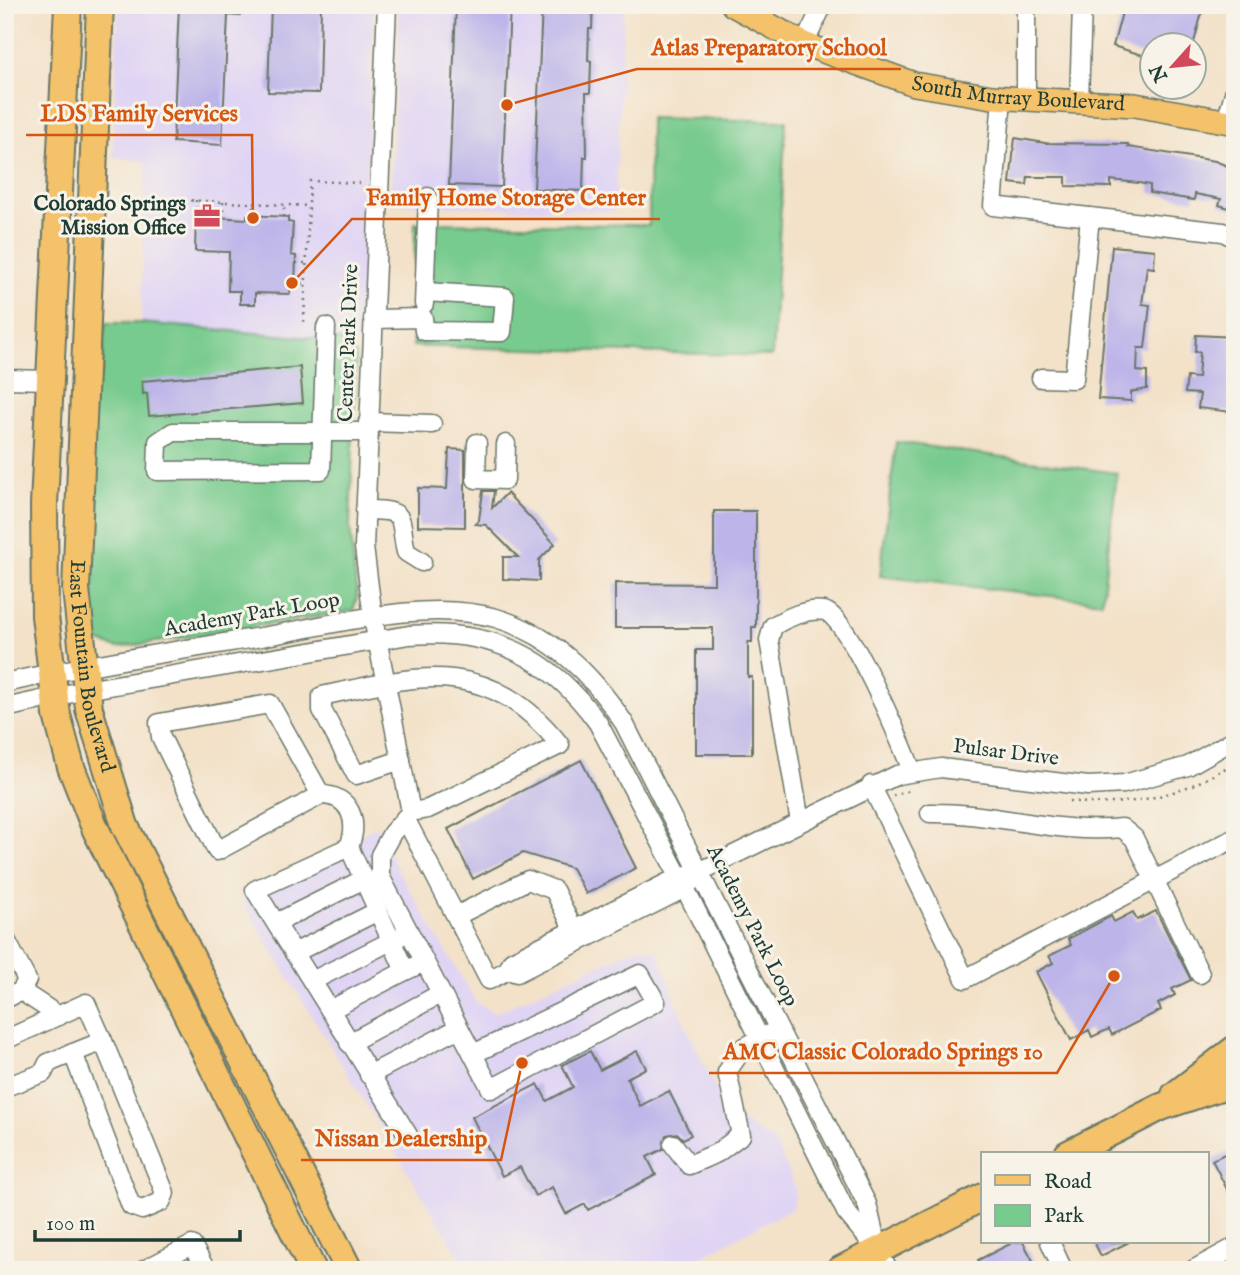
<svg xmlns="http://www.w3.org/2000/svg" width="1240" height="1275" viewBox="0 0 1240 1275" font-family="'IM FELL English',serif">
<style>
.built{fill:#e0d4f4}
.green{fill:#78cb8e;stroke:#4c8461;stroke-width:2}
.building{fill:#bdb5e9}
.lines{fill:none;stroke-linecap:round;stroke-linejoin:round}
.minor-casing{stroke:#697668;stroke-width:21}
.major-casing{stroke:#697668;stroke-width:26}
.highway-casing{stroke:#697668;stroke-width:30}
.path{stroke:#697668;stroke-width:2.5;stroke-dasharray:2 5;stroke-linecap:butt}
.minor{stroke:#fff;stroke-width:18}
.major{stroke:#f3c26a;stroke-width:23}
.highway{stroke:#f3c26a;stroke-width:26}
.labels{text-anchor:middle;dominant-baseline:central;stroke-width:6;stroke-linejoin:round;paint-order:stroke}
.street-label{font-size:21px;fill:#1f3d34;stroke:#f7f3e8}
.poi-label{font-size:21px;font-weight:bold;fill:#1f3d34;stroke:#f7f3e8;text-anchor:end}
.leader{fill:none;stroke:#d45610;stroke-width:2.5}
.callout-dot{fill:#d45610;stroke:#f7f3e8;stroke-width:2.5}
.callout-label{font-size:23px;text-anchor:middle;font-weight:bold;fill:#d45610;stroke:#f7f3e8;stroke-width:6;stroke-linejoin:round;paint-order:stroke}
</style>
<rect width="100%" height="100%" fill="#f7f3e8"/>
<filter id="ink" filterUnits="userSpaceOnUse"><feTurbulence type="fractalNoise" baseFrequency=".0143" numOctaves="2"/><feDisplacementMap in="SourceGraphic" scale="14" xChannelSelector="R" yChannelSelector="G"/><feConvolveMatrix kernelMatrix="1 2 1 2 8 2 1 2 1" color-interpolation-filters="sRGB"/></filter>
<filter id="wash" filterUnits="userSpaceOnUse"><feTurbulence type="fractalNoise" baseFrequency=".00686" numOctaves="4" result="noise"/><feDisplacementMap in="SourceGraphic" scale="28" xChannelSelector="R" yChannelSelector="G"/><feGaussianBlur stdDeviation="1.57" result="paint"/><feColorMatrix in="noise" values="0 0 0 0 0 0 0 0 0 0 0 0 0 0 0 0 0 1.4 0 .05"/><feComposite in="paint" operator="in"/></filter>
<g filter="url(#wash)">
<rect width="100%" height="100%" fill="#f3e1c8"/>
<g class="built">
<polygon points="118,5 374,5 360,342 141,323 146,162 113,157"/>
<polygon points="399,5 624,5 615,212 390,204"/>
<polygon points="377,826 395,865 477,1003 495,1013 638,947 657,951 685,1024 726,1110 775,1143 796,1189 793,1208 685,1265 684,1270 468,1270 242,902"/>
</g>
<g class="green">
<polygon points="650,118 786,121 772,356 413,346 415,223 649,225"/>
<polygon points="105,323 141,323 345,341 356,355 350,526 357,597 353,611 117,648 88,638 93,396 102,371"/>
<polygon points="896,442 1117,473 1102,602 880,576"/>
</g>
<g id="blocks">
<g class="building">
<polygon points="179,5 241,5 240,16 228,15 222,145 173,142"/>
<polygon points="271,5 321,5 319,93 268,92"/>
<polygon points="456,5 510,5 502,187 449,185"/>
<polygon points="542,5 593,5 592,29 589,29 588,60 591,61 590,93 586,93 587,157 584,157 583,191 534,189"/>
<polygon points="1124,5 1204,5 1193,46 1152,46 1152,58 1113,46"/>
<polygon points="1015,138 1045,143 1128,144 1128,147 1215,161 1235,169 1235,210 1219,205 1221,199 1195,194 1194,200 1150,193 1150,185 1139,183 1111,180 1111,187 1066,186 1066,177 1028,177 1027,185 1010,183"/>
<polygon points="199,212 214,213 214,217 247,219 247,215 288,217 288,222 293,223 291,255 296,256 295,288 290,288 290,294 255,293 255,304 240,304 240,291 228,291 229,252 195,251 196,217 199,217"/>
<polygon points="1112,246 1155,250 1154,268 1147,267 1142,304 1150,305 1145,348 1138,348 1137,371 1147,372 1147,389 1131,392 1131,401 1098,399"/>
<polygon points="1196,335 1235,337 1232,412 1198,408 1200,394 1185,393 1187,377 1198,378 1200,352 1195,352"/>
<polygon points="300,367 303,403 149,416 147,393 143,394 142,381"/>
<polygon points="449,449 465,450 465,527 418,526 418,488 447,489"/>
<polygon points="483,491 494,491 492,508 507,493 555,544 539,560 539,581 503,579 503,557 518,557 486,525 475,524 479,520"/>
<polygon points="714,511 756,511 756,627 752,627 752,642 748,642 748,677 752,677 752,754 696,754 696,650 713,650 713,628 615,628 615,583 714,584"/>
<polygon points="581,760 636,868 586,894 572,868 523,853 473,879 448,829"/>
<polygon points="1156,911 1191,980 1172,989 1175,995 1158,1004 1161,1010 1112,1035 1109,1029 1092,1037 1089,1030 1071,1040 1036,972 1053,963 1049,956 1071,945 1068,939 1111,916 1114,922 1133,912 1137,920"/>
<polygon points="590,1051 600,1070 637,1051 646,1068 627,1078 640,1106 669,1091 691,1135 683,1139 677,1133 666,1135 663,1149 647,1157 656,1175 588,1210 585,1204 566,1214 552,1187 535,1196 520,1167 502,1176 472,1117 538,1084 547,1101 573,1087 562,1065"/>
<polygon points="1235,1149 1235,1205 1212,1160"/>
<polygon points="1014,1242 1023,1242 1038,1270 983,1270 978,1260"/>
<polygon points="1094,1242 1129,1242 1101,1256"/>
</g>
</g>
</g>
<g filter="url(#ink)">
<use href="#blocks" fill-opacity="0" stroke="#697668" stroke-width="2"/>
<g class="lines">
<g class="minor-casing">
<g id="minor">
<polyline points="387,5 364,547 373,618 411,812 392,833 380,855 380,876 491,1089 656,1002 640,974 473,1054"/>
<polyline points="1026,5 1026,99"/>
<polyline points="804,44 823,5"/>
<polyline points="1002,98 993,206 1223,232 1235,238"/>
<polyline points="1079,102 1082,5"/>
<polyline points="1226,121 1235,90"/>
<polyline points="424,304 428,197"/>
<polyline points="373,319 423,318 424,331 502,332 505,297 425,292"/>
<polyline points="326,327 321,470 157,471 158,442 173,432 368,432"/>
<polyline points="1041,378 1074,379 1090,217"/>
<polyline points="5,379 50,380"/>
<polyline points="368,422 432,424"/>
<polyline points="477,443 476,479 505,480 506,444"/>
<path d="M365,510C410,510 398,517 406,552L422,562"/>
<path d="M5,683C90,664 175,651 261,637C332,625 425,598 496,618C553,635 593,675 624,723L867,1204L878,1250L888,1270"/>
<path d="M5,708L86,690L409,635C492,629 549,655 598,723L685,888L846,1212L875,1247"/>
<path d="M401,760L356,775L322,710V696C421,674 489,656 560,745L428,809L411,812"/>
<polyline points="871,785 965,979 1235,838"/>
<path d="M321,795L270,704L159,723L161,737L217,851L321,795C351,795 359,822 349,847L255,890L408,1135"/>
<path d="M930,813C995,812 1057,835 1122,828L1134,838L1200,974"/>
<polyline points="405,818 489,980 508,970"/>
<path d="M800,822L769,640L773,626C786,618 808,608 824,611C848,615 902,745 912,771"/>
<polyline points="349,847 405,971 424,962"/>
<polyline points="692,880 685,888 517,973 508,970 512,961 679,877 699,872 897,775 941,768 1088,786 1124,784 1188,766 1235,739"/>
<polyline points="456,916 528,880 554,890 578,938"/>
<polyline points="276,923 364,879"/>
<polyline points="5,938 27,980 21,991 5,999"/>
<polyline points="294,953 378,911"/>
<polyline points="312,981 399,937"/>
<polyline points="21,991 59,1016"/>
<polyline points="330,1010 405,971"/>
<polyline points="5,1040 86,1003 103,1041 48,1063 43,1073 5,1087"/>
<polyline points="349,1043 440,994"/>
<polyline points="73,1053 131,1206 142,1210 161,1202 165,1193 103,1041"/>
<polyline points="369,1075 459,1028"/>
<polyline points="673,1144 689,1165 717,1153 741,1135 727,1072 743,1048 769,1034"/>
<polyline points="1050,1242 1063,1270"/>
<polyline points="144,1270 192,1245 206,1270"/>
<polyline points="1193,1270 1235,1247"/>
</g>
</g>
<g class="major-casing">
<g id="major">
<path id="s1" d="M733,5L804,44L914,84L992,97L1135,105L1235,123"/>
</g>
</g>
<g class="highway-casing">
<g id="highway">
<polyline points="68,5 44,505 45,616 57,715 71,767 95,828 313,1270"/>
<path id="s2" d="M100,5L76,589L89,709L125,826L349,1270"/>
<polyline points="1175,1095 1235,1049"/>
<polyline points="1068,1154 1161,1107 1235,1082"/>
<polyline points="840,1270 983,1197"/>
</g>
</g>
<g class="path">
<polyline points="184,200 309,206"/>
<polyline points="196,200 196,217"/>
<polyline points="207,213 207,202"/>
<polyline points="253,215 254,204"/>
<polyline points="284,217 284,206"/>
<polyline points="223,218 223,202"/>
<polyline points="296,263 306,263"/>
<polyline points="295,283 306,284"/>
<polyline points="304,322 310,181 362,183"/>
<polyline points="893,796 910,790"/>
<path d="M1069,801C1127,809 1186,795 1235,762"/>
</g>
<use href="#minor" class="minor"/>
<use href="#major" class="major"/>
<use href="#highway" class="highway"/>
</g>
</g>
<defs>
<g id="office-bare" transform="scale(2.1)"><path d="M-6-3h4V-5.5h4V-3h4V5H-6ZM-1-4.5V-3h2v-1.5ZM-6 0V1H6V0Z" fill="#d1495b" stroke="#f7f3e8" stroke-width="2.5" paint-order="stroke"/></g>
</defs>
<g fill-rule="evenodd">
<use href="#office-bare" x="207" y="216"/>
</g>
<g class="labels">
<g class="street-label">
<text stroke="none"><textPath href="#s1" startOffset="303">South Murray Boulevard</textPath></text>
<text transform="translate(349 343) rotate(-88)">Center Park Drive</text>
<text transform="translate(252 615) rotate(-10)">Academy Park Loop</text>
<text stroke="none"><textPath href="#s2" startOffset="663">East Fountain Boulevard</textPath></text>
<text transform="translate(1006 753) rotate(7)">Pulsar Drive</text>
<text transform="translate(752 926) rotate(63)">Academy Park Loop</text>
</g>
<g class="poi-label">
<text x="186" y="204">Colorado Springs<tspan x="186" dy="24">Mission Office</tspan></text>
</g>
</g>
<path class="leader" d="M507 105L637 69H901M253 218L252 135H26M292 283L352 219H660M1114 976L1057 1073H709M522 1063L501 1160H301"/>
<g class="callout-dot">
<circle cx="507" cy="105" r="7"/>
<circle cx="253" cy="218" r="7"/>
<circle cx="292" cy="283" r="7"/>
<circle cx="1114" cy="976" r="7"/>
<circle cx="522" cy="1063" r="7"/>
</g>
<g class="callout-label">
<text x="769" y="55">Atlas Preparatory School</text>
<text x="139" y="121">LDS Family Services</text>
<text x="506" y="205">Family Home Storage Center</text>
<text x="883" y="1059">AMC Classic Colorado Springs 10</text>
<text x="401" y="1146">Nissan Dealership</text>
</g>
<rect width="1240" height="1275" fill="none" stroke="#f7f3e8" stroke-width="28"/>
<rect x="981" y="1152" width="228" height="91" fill="#f7f3e8" stroke="#a1aaa0" stroke-width="2"/>
<rect x="995" y="1175" width="35" height="10" fill="#f3c26a" stroke="#a1aaa0" stroke-width="2"/>
<text x="1044" y="1188" font-size="21" fill="#1f3d34">Road</text>
<rect x="995" y="1205" width="35" height="21" fill="#78cb8e" stroke="#a1aaa0" stroke-width="2"/>
<text x="1044" y="1222" font-size="21" fill="#1f3d34">Park</text>
<g transform="translate(1173 66) rotate(243)"><circle r="33" fill="#f7f3e8" stroke="#a1aaa0" stroke-width="2"/>
<path d="M0-5L12 26L0 18L-12 26Z" fill="#d1495b"/>
<text y="-10" font-size="19" font-weight="bold" text-anchor="middle" fill="#1f3d34">N</text>
</g>
<path d="M35 1230v10h205v-10" fill="none" stroke="#1f3d34" stroke-width="3.5"/>
<text x="46" y="1230" font-size="21" fill="#1f3d34" stroke="#f7f3e8" stroke-width="5" paint-order="stroke">100 m</text>
</svg>
